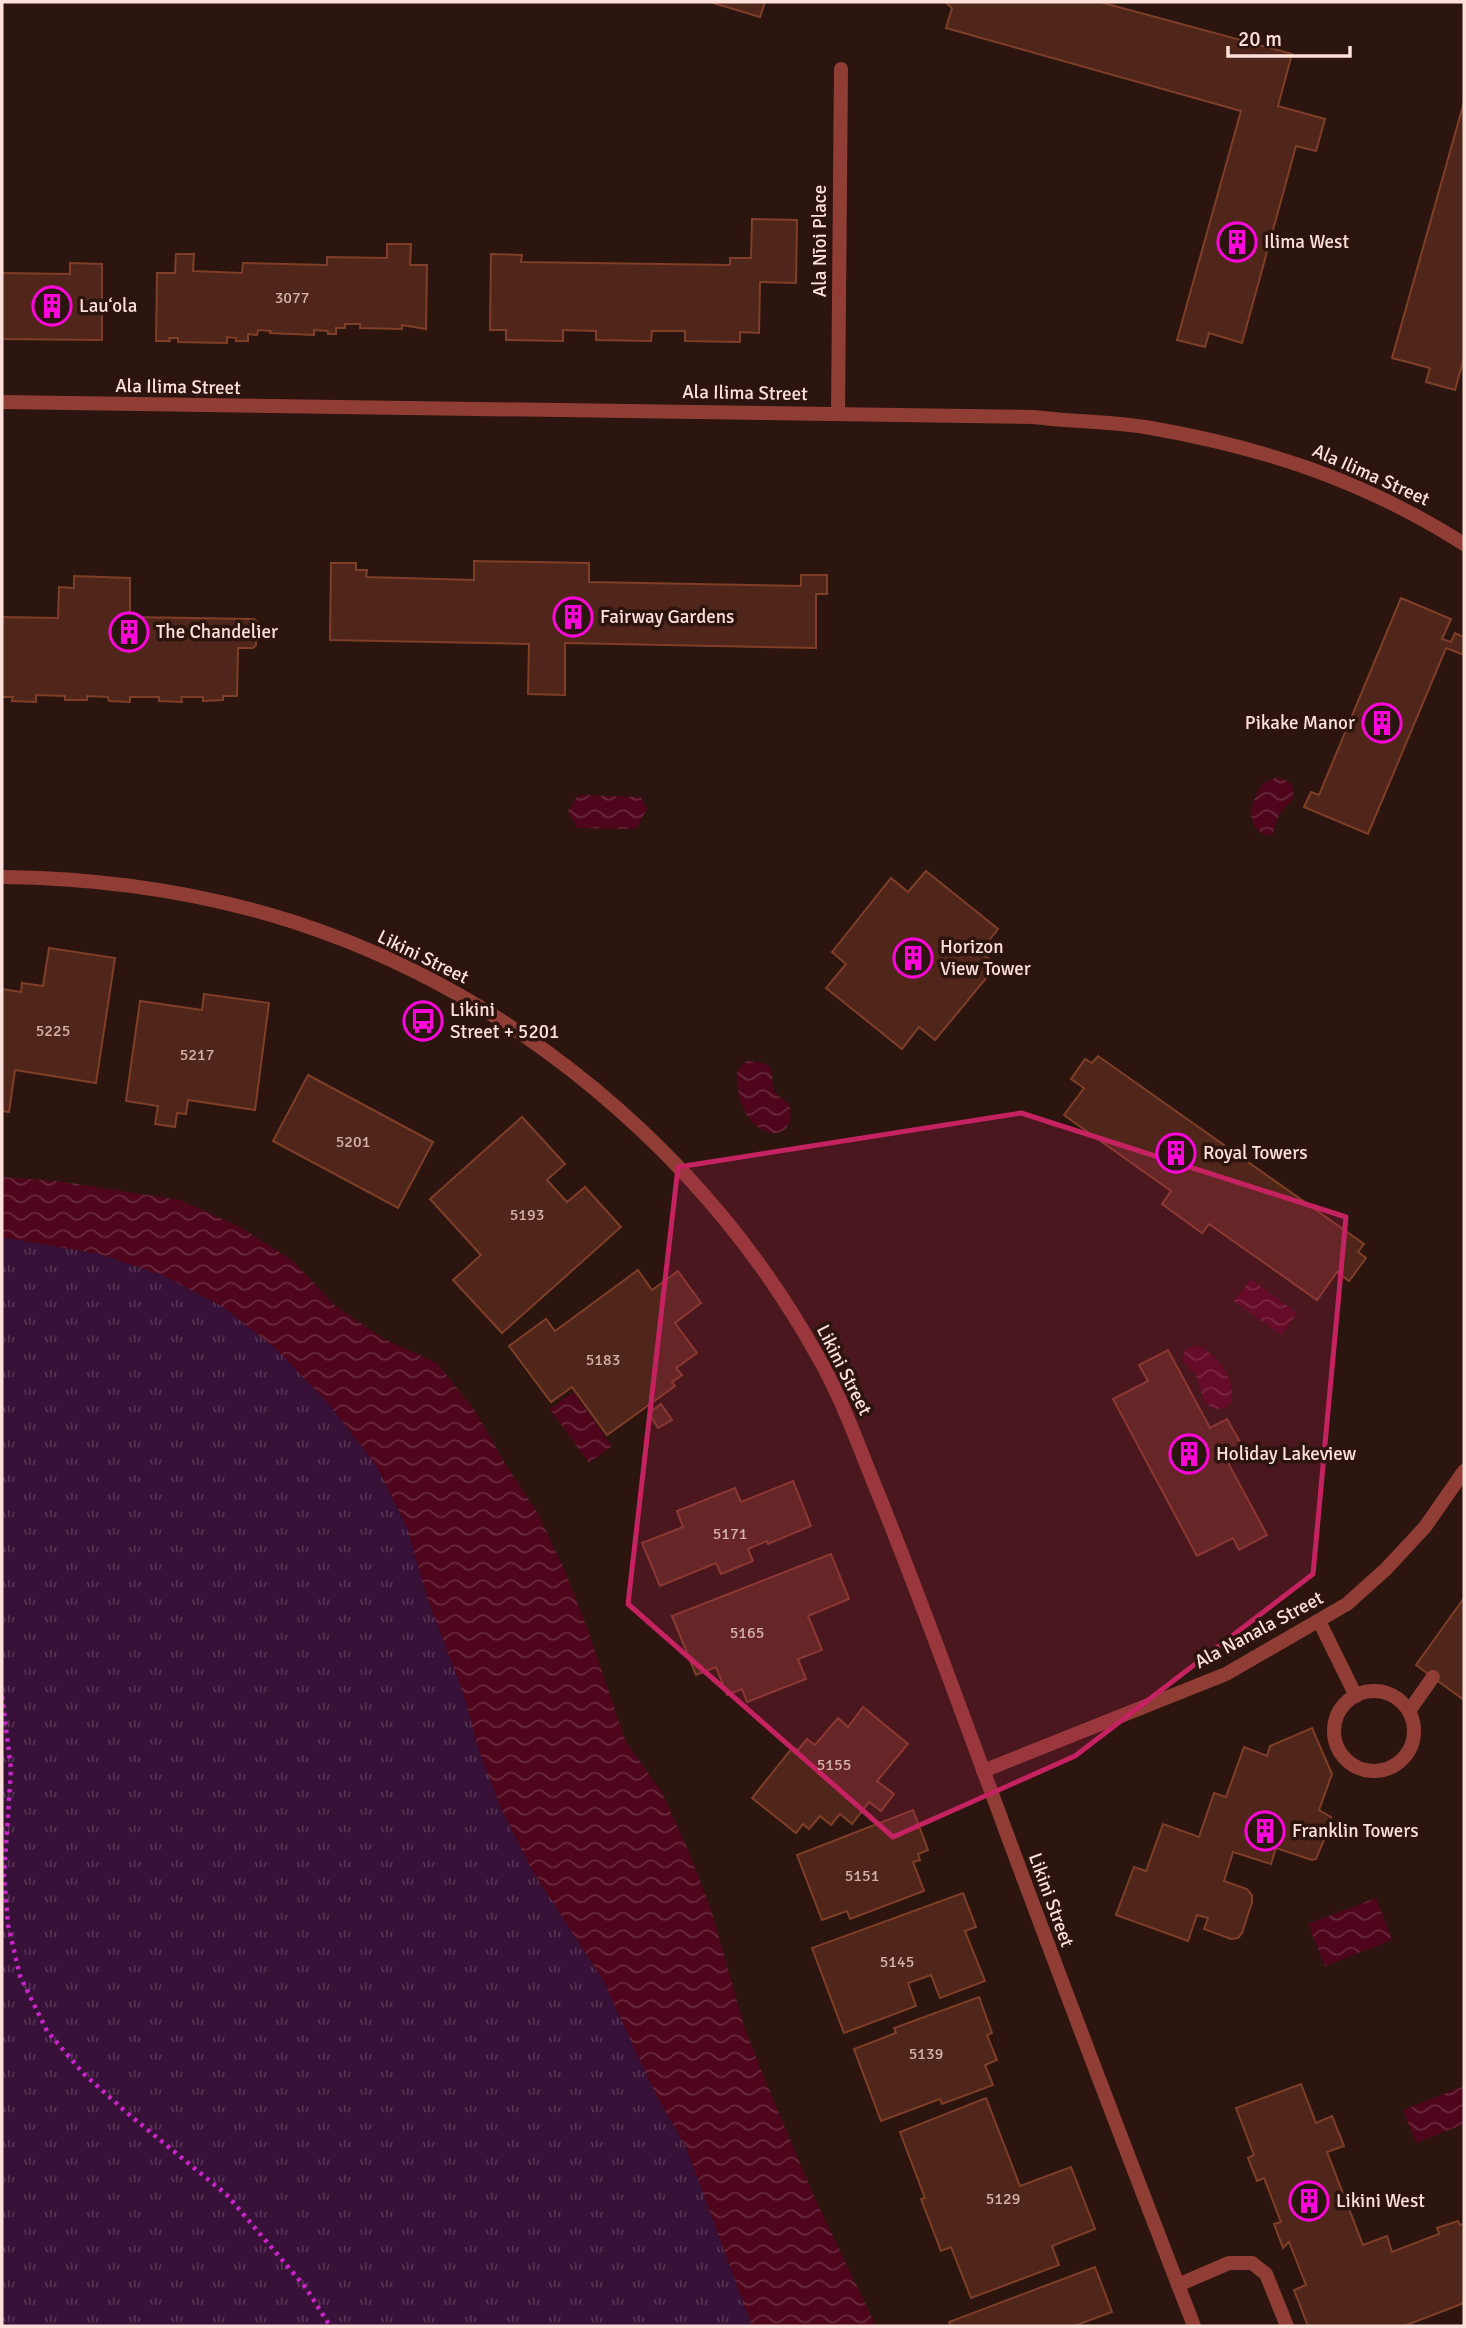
<svg xmlns="http://www.w3.org/2000/svg" width="1466" height="2328" viewBox="0 0 1466 2328" font-family="Signika,sans-serif">
<style>
.grass{fill:url(#grass-tufts)}
.water{fill:url(#water-waves)}
.building{fill:#4f2619;stroke:#7e3e28;stroke-width:2}
.lines{fill:none;stroke-linecap:round;stroke-linejoin:round}
.path{stroke:#c824c9;stroke-width:4.5;stroke-dasharray:3.5 5;stroke-linecap:butt}
.service{stroke:#903d35;stroke-width:14}
.minor{stroke:#903d35;stroke-width:14}
.tertiary{stroke:#903d35;stroke-width:14}
.marked{fill:#c52261;fill-opacity:0.2;stroke:#c52261;stroke-width:5;stroke-linejoin:round}
.labels{text-anchor:middle;dominant-baseline:central;stroke-width:7;stroke-linejoin:round;paint-order:stroke}
.number-label{font-size:16px;fill:#d3b2aa}
.street-label{font-size:19px;fill:#ffe0da;stroke:#2c150e}
.poi-label{font-size:19px;fill:#ffe0da;stroke:#2c150e;text-anchor:start}
</style>
<defs>
<pattern id="grass-tufts" width="24" height="20" patternUnits="userSpaceOnUse" patternTransform="scale(1.75)"><rect width="24" height="20" fill="#371137"/><path d="M3 7l-1-3M5 7V3M7 7l1-3M15 17l-1-3M17 17v-4M19 17l1-3" fill="none" stroke="#553353"/></pattern>
<pattern id="water-waves" width="16" height="10" patternUnits="userSpaceOnUse" patternTransform="scale(1.75)"><rect width="16" height="10" fill="#4f051c"/><path d="M0 5q4-4 8 0t8 0" fill="none" stroke="#69293c"/></pattern>
</defs>
<rect width="100%" height="100%" fill="#2c150e"/>
<polygon class="grass" points="2,1237 100,1254 162,1275 222,1306 275,1348 328,1402 376,1465 407,1528 428,1600 463,1692 479,1751 502,1811 532,1870 603,1980 655,2093 686,2147 752,2326 2,2326"/>
<g class="water">
<path d="M1277,777L1290,782C1300,801 1285,803 1278,817C1275,822 1274,829 1273,834L1264,835C1243,820 1252,803 1262,784Z"/>
<polygon points="578,795 641,797 647,809 636,829 577,828 568,811"/>
<path d="M747,1061L765,1063L771,1069L774,1092L789,1104C801,1151 734,1142 737,1071Z"/>
<polygon points="2,1177 57,1181 180,1200 240,1227 293,1261 334,1305 384,1339 437,1363 475,1411 506,1465 538,1514 564,1569 587,1628 626,1742 661,1791 688,1850 711,1909 744,2026 766,2082 815,2199 876,2326 752,2326 686,2147 655,2093 603,1980 532,1870 502,1811 479,1751 463,1692 428,1600 407,1528 376,1465 327,1402 275,1348 222,1306 162,1275 100,1254 2,1237"/>
<polygon points="1251,1279 1297,1313 1281,1335 1234,1301"/>
<path d="M1197,1345C1219,1356 1234,1376 1232,1402L1225,1408L1214,1409L1204,1401L1196,1375L1182,1360L1185,1350Z"/>
<polygon points="573,1392 612,1446 589,1463 550,1409"/>
<polygon points="1376,1898 1392,1940 1325,1966 1308,1924"/>
<polygon points="1464,2086 1464,2124 1416,2143 1403,2110"/>
</g>
<g class="building">
<polygon points="710,2 765,2 760,17"/>
<polygon points="945,2 1100,2 1292,54 1278,106 1325,119 1316,151 1296,146 1242,343 1209,333 1205,347 1177,340 1241,111 946,28 952,8"/>
<polygon points="1464,102 1464,358 1455,390 1426,382 1430,368 1392,358"/>
<polygon points="752,219 797,220 796,283 760,282 759,333 740,332 740,342 685,341 685,331 652,331 651,341 596,340 596,331 563,330 563,341 506,340 506,330 490,330 491,254 522,255 521,262 730,265 730,258 751,258"/>
<polygon points="387,244 411,244 410,265 427,265 426,329 402,325 402,329 360,328 360,324 345,324 345,328 336,328 336,334 328,334 328,331 314,330 314,335 270,333 271,331 258,330 257,335 248,334 248,341 236,341 236,338 227,337 227,343 178,342 178,338 169,338 170,341 156,341 157,273 175,273 176,254 194,254 193,271 242,273 243,263 327,265 327,257 387,258"/>
<polygon points="70,263 102,264 102,340 2,339 2,273 70,274"/>
<polygon points="474,561 589,563 589,582 801,586 801,575 827,575 827,594 816,594 816,648 565,643 565,695 528,694 529,644 330,640 331,563 356,563 356,570 367,570 366,577 474,580"/>
<polygon points="74,576 130,578 130,617 254,619 257,622 256,645 253,648 238,648 237,696 223,696 223,700 203,701 203,697 181,697 182,702 159,701 159,697 130,697 130,702 109,701 108,697 87,696 87,700 65,700 65,696 36,695 36,702 12,701 13,697 2,697 2,617 58,618 59,587 74,588"/>
<polygon points="1401,598 1451,619 1442,639 1451,642 1455,633 1464,637 1464,655 1446,648 1368,834 1304,807 1311,792 1319,795"/>
<polygon points="926,871 998,929 980,952 997,965 935,1040 919,1027 902,1049 826,988 846,964 832,952 891,878 908,892"/>
<polygon points="49,948 115,958 96,1083 15,1070 9,1112 2,1111 2,989 21,992 22,983 43,986"/>
<polygon points="204,994 269,1003 255,1110 188,1100 186,1114 177,1113 175,1127 155,1124 158,1106 126,1101 140,1001 202,1010"/>
<polygon points="1098,1056 1364,1244 1358,1252 1366,1258 1349,1281 1337,1272 1317,1300 1209,1224 1202,1233 1162,1204 1171,1191 1064,1115 1084,1088 1071,1079 1085,1059 1092,1063"/>
<polygon points="308,1075 433,1142 398,1208 273,1141"/>
<polygon points="522,1117 565,1164 547,1180 567,1202 585,1187 621,1227 502,1333 453,1280 481,1255 430,1199"/>
<polygon points="638,1270 652,1290 678,1271 701,1303 675,1323 697,1353 676,1368 682,1375 672,1382 675,1386 607,1435 572,1387 551,1402 509,1346 546,1319 555,1331"/>
<polygon points="1168,1350 1210,1428 1227,1419 1244,1449 1226,1459 1267,1535 1239,1550 1233,1538 1197,1556 1113,1399 1148,1381 1139,1365"/>
<polygon points="661,1404 672,1420 658,1428 649,1413"/>
<polygon points="793,1481 811,1526 768,1544 767,1541 748,1549 753,1561 721,1574 716,1563 660,1586 642,1543 683,1527 677,1511 735,1488 741,1502"/>
<polygon points="831,1554 849,1599 808,1616 822,1650 798,1659 806,1679 747,1702 742,1689 727,1695 716,1667 696,1675 672,1616"/>
<polygon points="1464,1598 1464,1700 1416,1665"/>
<polygon points="863,1707 908,1744 877,1781 894,1794 881,1811 869,1802 852,1824 840,1814 831,1825 820,1816 809,1829 803,1824 796,1833 752,1798 793,1747 798,1750 807,1739 815,1745 838,1718 848,1727"/>
<polygon points="1312,1728 1332,1774 1319,1810 1331,1817 1331,1823 1316,1859 1312,1860 1276,1848 1271,1864 1233,1852 1224,1881 1247,1889 1252,1895 1252,1902 1242,1933 1238,1938 1231,1939 1204,1929 1208,1918 1197,1915 1188,1941 1116,1915 1134,1867 1146,1871 1163,1824 1199,1837 1214,1793 1226,1797 1244,1747 1267,1756 1270,1746"/>
<polygon points="913,1810 928,1850 918,1854 920,1860 913,1862 924,1891 850,1919 847,1911 822,1920 797,1855"/>
<polygon points="963,1893 976,1927 965,1931 985,1981 940,1998 931,1975 908,1983 916,2006 844,2033 812,1948"/>
<polygon points="979,1997 992,2033 987,2035 997,2060 985,2065 993,2085 942,2104 940,2099 881,2121 854,2049 896,2033 894,2028"/>
<polygon points="1301,2084 1316,2123 1332,2116 1344,2146 1327,2152 1363,2245 1387,2236 1392,2252 1439,2234 1437,2228 1458,2221 1460,2225 1464,2224 1464,2303 1404,2326 1308,2326 1294,2290 1306,2285 1289,2242 1283,2248 1274,2224 1281,2222 1264,2178 1257,2181 1248,2158 1254,2155 1236,2108"/>
<polygon points="986,2098 1020,2186 1071,2167 1095,2229 1052,2246 1059,2265 971,2298 951,2247 941,2251 921,2199 925,2198 900,2132"/>
<polygon points="1095,2267 1112,2312 1074,2326 951,2326 949,2322"/>
</g>
<g class="lines">
<polyline class="path" points="2,1696 11,1769 4,1876 8,1925 20,1976 47,2031 84,2074 126,2112 227,2195 306,2288 330,2326"/>
<g class="service">
<polyline points="1319,1621 1356,1696"/>
<circle cx="1374" cy="1731" r="40"/>
<polyline points="1409,1711 1433,1677"/>
<polyline points="1178,2285 1229,2263 1252,2263 1266,2274 1287,2326"/>
</g>
<g class="minor">
<polyline points="838,414 841,69"/>
<polyline points="983,1771 1226,1674 1347,1604 1386,1569 1425,1527 1464,1471"/>
</g>
<g class="tertiary">
<path d="M2,402L1034,417C1072,422 1112,421 1151,428C1265,448 1365,481 1464,544"/>
<path d="M2,877C99,878 200,892 294,922C513,993 705,1154 817,1355C841,1396 857,1442 875,1486C916,1586 953,1689 991,1791C1057,1970 1125,2148 1194,2326"/>
</g>
</g>
<path class="marked" d="M1021,1113L1346,1217L1313,1574L1075,1756L893,1837L628,1604L678,1167Z"/>
<defs>
<g id="building-ring" transform="scale(2.0125)"><circle r="9.5" fill="#2c150e" stroke="#ff06d9" stroke-width="1.5"/><path d="M-4-6H4V6H1V3H-1V6H-4ZM-2.5-4.3h1.7v1.8h-1.7ZM.8-4.3h1.7v1.8H.8ZM-2.5-1h1.7V.8h-1.7ZM.8-1h1.7V.8H.8Z" fill="#ff06d9"/></g>
<g id="bus-ring" transform="scale(2.0125)"><circle r="9.5" fill="#2c150e" stroke="#ff06d9" stroke-width="1.5"/><path d="M-5-6H5V4H4V6H2V4H-2V6H-4V4H-5ZM-3.5-4V0h7V-4ZM-3.5 1.2v1.5H-2V1.2ZM2 1.2v1.5H3.5V1.2Z" fill="#ff06d9"/></g>
</defs>
<g fill-rule="evenodd">
<use href="#building-ring" x="1237" y="242"/>
<use href="#building-ring" x="52" y="306"/>
<use href="#building-ring" x="573" y="617"/>
<use href="#building-ring" x="129" y="632"/>
<use href="#building-ring" x="1382" y="723"/>
<use href="#building-ring" x="913" y="958"/>
<use href="#bus-ring" x="423" y="1021"/>
<use href="#building-ring" x="1176" y="1153"/>
<use href="#building-ring" x="1189" y="1454"/>
<use href="#building-ring" x="1265" y="1831"/>
<use href="#building-ring" x="1309" y="2201"/>
</g>
<g class="labels">
<g class="number-label">
<text x="292" y="298">3077</text>
<text x="53" y="1031">5225</text>
<text x="197" y="1055">5217</text>
<text x="353" y="1142">5201</text>
<text x="527" y="1215">5193</text>
<text x="603" y="1360">5183</text>
<text x="730" y="1534">5171</text>
<text x="747" y="1633">5165</text>
<text x="834" y="1765">5155</text>
<text x="862" y="1876">5151</text>
<text x="897" y="1962">5145</text>
<text x="926" y="2054">5139</text>
<text x="1003" y="2199">5129</text>
</g>
<g class="street-label">
<text transform="translate(820 241) rotate(-90)">Ala Nīoi Place</text>
<text transform="translate(178 387) rotate(1)">Ala Ilima Street</text>
<text transform="translate(745 393) rotate(1)">Ala Ilima Street</text>
<text transform="translate(1371 475) rotate(24)">Ala Ilima Street</text>
<text transform="translate(423 957) rotate(26)">Likini Street</text>
<text transform="translate(844 1370) rotate(63)">Likini Street</text>
<text transform="translate(1259 1630) rotate(-28)">Ala Nanala Street</text>
<text transform="translate(1051 1900) rotate(70)">Likini Street</text>
</g>
<g class="poi-label">
<text x="1264" y="242">Ilima West</text>
<text x="79" y="306">Lauʻola</text>
<text x="600" y="617">Fairway Gardens</text>
<text x="156" y="632">The Chandelier</text>
<text x="1355" y="723" text-anchor="end">Pikake Manor</text>
<text x="940" y="947">Horizon<tspan x="940" dy="22">View Tower</tspan></text>
<text x="450" y="1010">Likini<tspan x="450" dy="22">Street + 5201</tspan></text>
<text x="1203" y="1153">Royal Towers</text>
<text x="1216" y="1454">Holiday Lakeview</text>
<text x="1292" y="1831">Franklin Towers</text>
<text x="1336" y="2201">Likini West</text>
</g>
</g>
<rect width="1466" height="2328" fill="none" stroke="#ffe0da" stroke-width="7"/>
<path d="M1228 46v10h122v-10" fill="none" stroke="#ffe0da" stroke-width="3.5"/>
<text x="1238" y="46" font-size="21" fill="#ffe0da" stroke="#2c150e" stroke-width="5" paint-order="stroke">20 m</text>
</svg>
